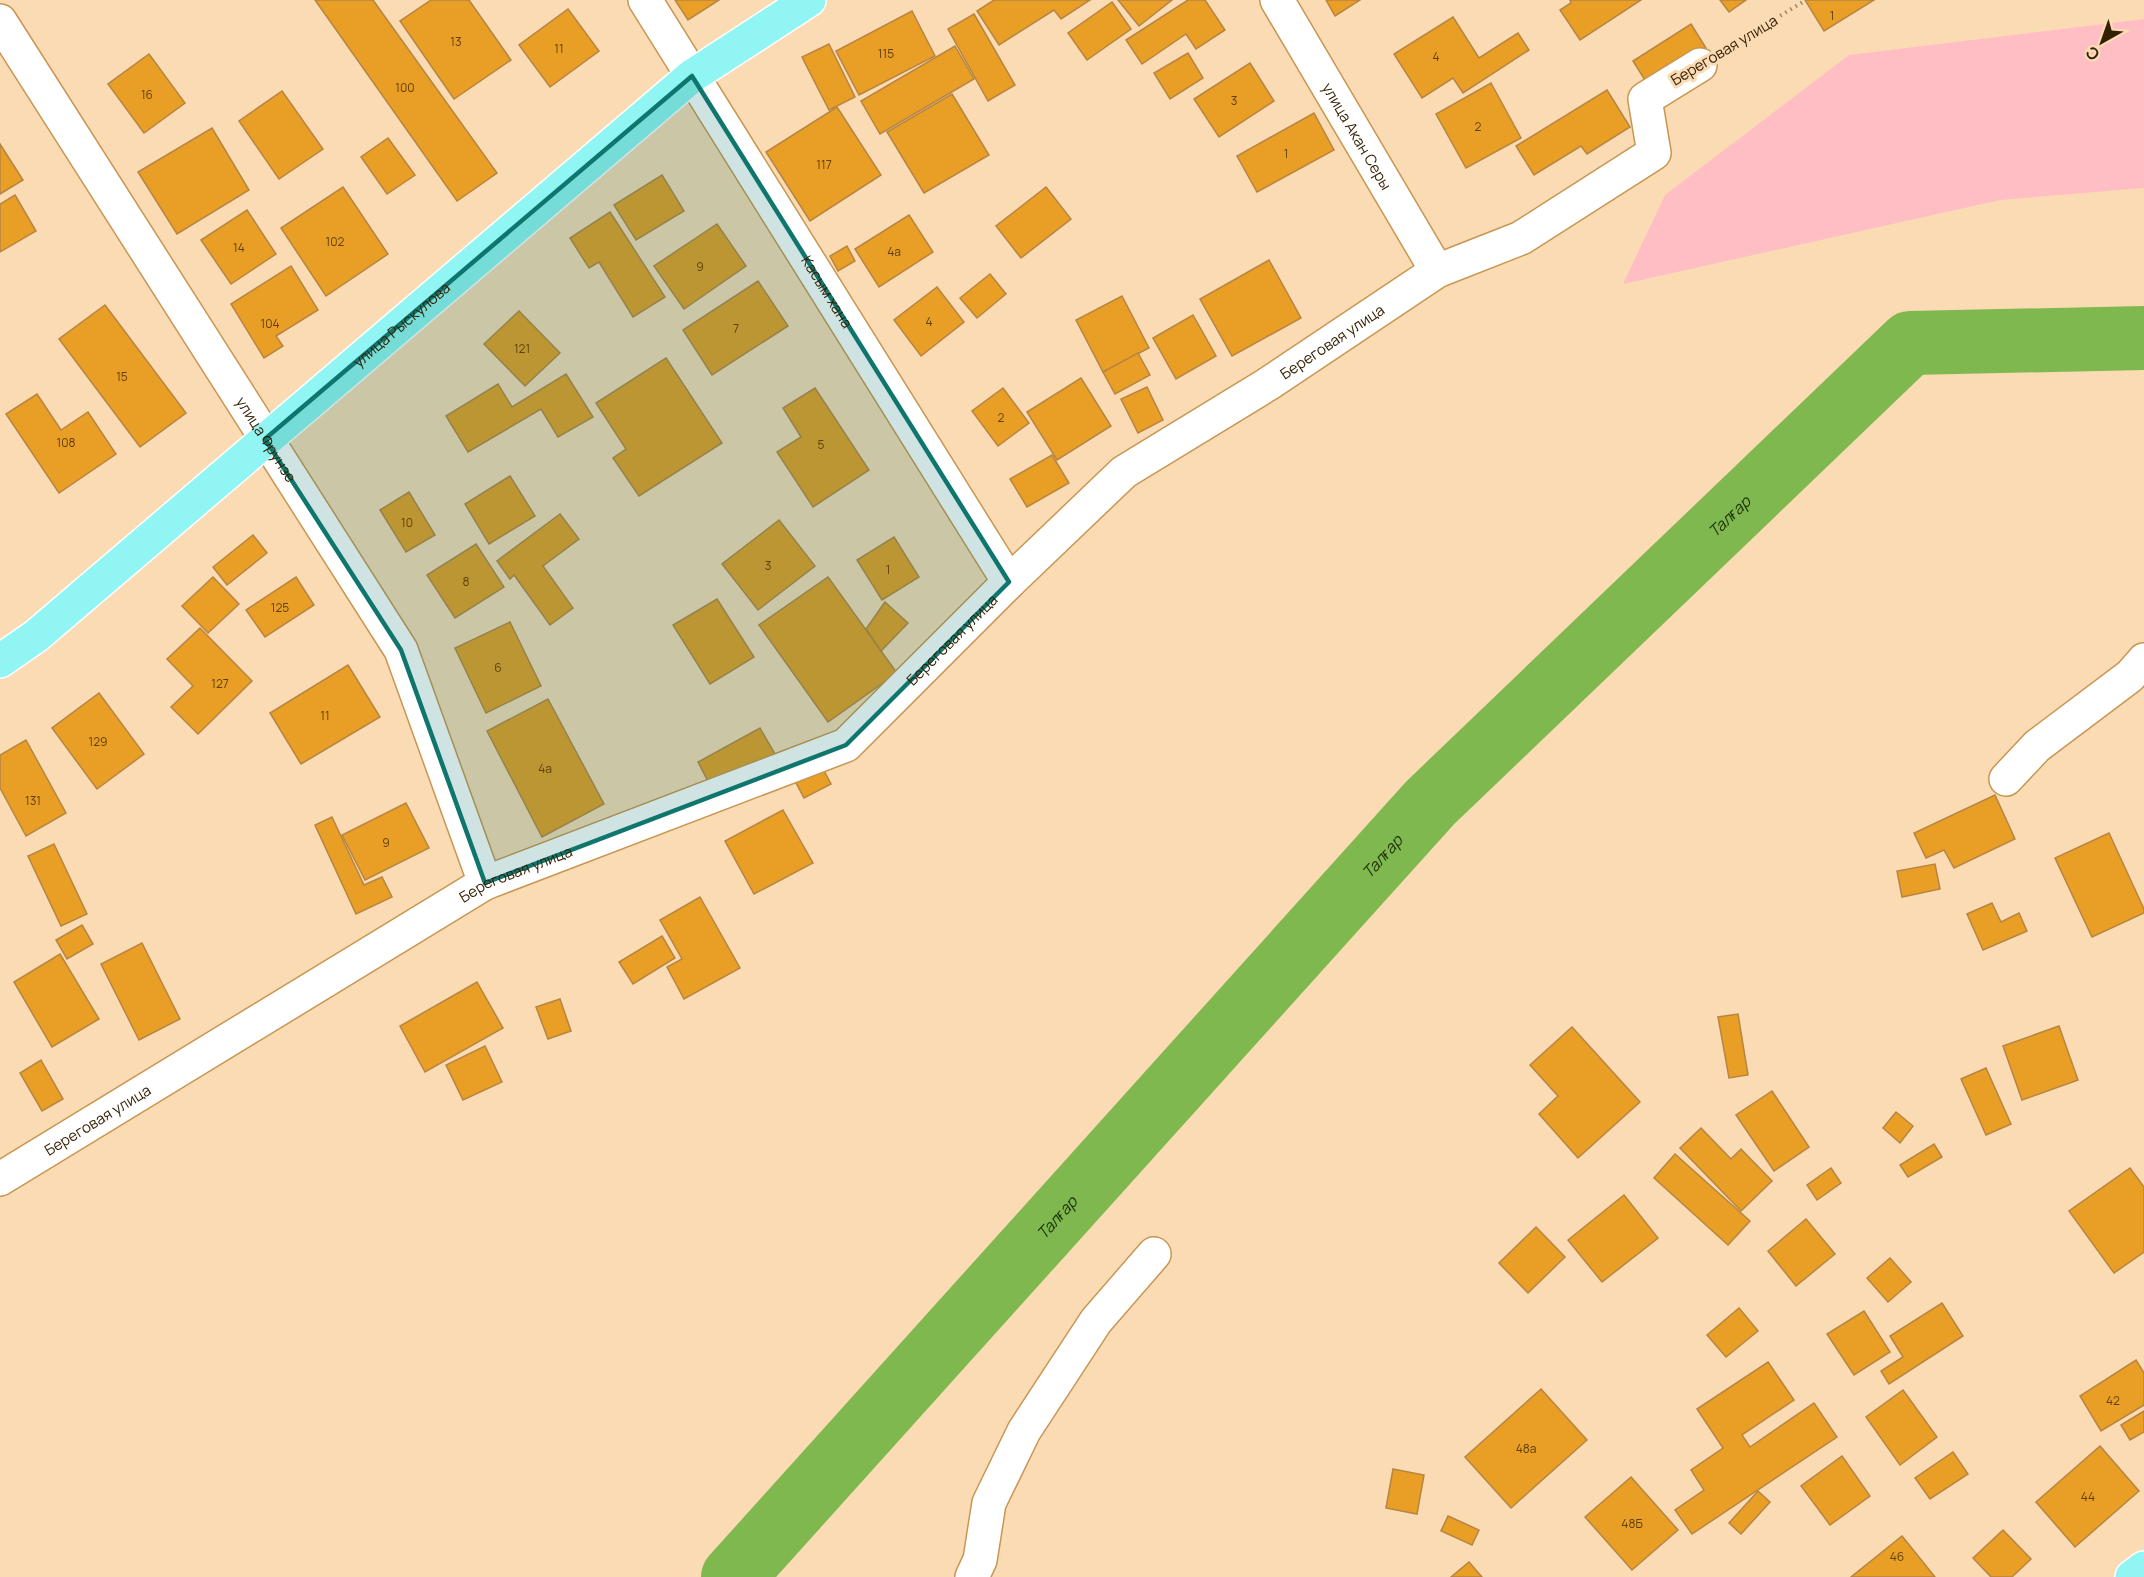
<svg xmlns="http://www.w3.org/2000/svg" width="2144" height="1577" viewBox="0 0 2144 1577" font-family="Manrope,sans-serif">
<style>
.green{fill:#febec4}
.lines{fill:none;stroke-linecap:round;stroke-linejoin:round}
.river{stroke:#7fb84e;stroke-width:64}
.building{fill:#e99e26;stroke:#b68541;stroke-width:1.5}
.minor-casing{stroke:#c89652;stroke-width:36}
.major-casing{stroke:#fff;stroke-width:36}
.path{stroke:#9f8562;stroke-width:4;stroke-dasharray:1.5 4.5;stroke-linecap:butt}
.minor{stroke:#fff;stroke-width:33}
.major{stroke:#90f5f3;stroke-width:33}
.marked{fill:#0f766e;fill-opacity:0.2;stroke:#0f766e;stroke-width:4.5;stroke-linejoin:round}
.labels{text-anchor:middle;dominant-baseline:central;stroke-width:6;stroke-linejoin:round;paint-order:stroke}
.number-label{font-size:12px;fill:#603f0b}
.street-label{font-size:15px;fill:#331f02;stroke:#fbdbb4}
.water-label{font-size:16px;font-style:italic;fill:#1c3207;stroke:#fbdbb4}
</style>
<rect width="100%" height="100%" fill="#fbdbb4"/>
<polygon class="green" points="2144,19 2144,188 2000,200 1623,284 1665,195 1849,55"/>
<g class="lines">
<path class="river" id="s1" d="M733,1577L1430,803L1910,343L2144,338"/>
</g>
<g class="building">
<polygon points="315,0 373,0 497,173 457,201"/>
<polygon points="431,0 469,0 511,60 454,99 400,21"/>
<polygon points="675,0 719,0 688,20"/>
<polygon points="994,0 1090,0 1061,19 1054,10 999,45 977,11"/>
<polygon points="1118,0 1172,0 1139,26"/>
<polygon points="1188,0 1205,0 1225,30 1196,49 1186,34 1142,64 1126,40"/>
<polygon points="1326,0 1360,0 1335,16"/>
<polygon points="1570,0 1641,0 1580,40 1560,10 1571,3"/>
<polygon points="1720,0 1746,0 1729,12"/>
<polygon points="1805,0 1874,0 1824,31"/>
<polygon points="1112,2 1131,29 1087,60 1068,33"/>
<polygon points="568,9 599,51 550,87 519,45"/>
<polygon points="912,11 935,56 859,95 836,51"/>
<polygon points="974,14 1015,85 988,101 948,29"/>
<polygon points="1453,17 1479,58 1518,33 1529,50 1463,93 1453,78 1422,98 1394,54"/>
<polygon points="1691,24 1706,48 1648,85 1633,61"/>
<polygon points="829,44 855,97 829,110 802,57"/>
<polygon points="955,46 974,79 880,134 861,101"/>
<polygon points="1188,53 1203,78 1170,99 1154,73"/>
<polygon points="149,54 185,103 144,133 108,84"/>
<polygon points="1250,63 1274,101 1219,137 1194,99"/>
<polygon points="1491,83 1521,138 1466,168 1436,114"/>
<polygon points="1607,90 1630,127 1587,154 1581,146 1534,175 1516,146"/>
<polygon points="282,91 323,149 279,179 239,121"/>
<polygon points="952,94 989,155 924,193 887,132"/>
<polygon points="837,107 881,175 810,221 766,152"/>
<polygon points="1314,113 1334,150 1257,192 1237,156"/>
<polygon points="212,128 249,190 177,234 138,172"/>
<polygon points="388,138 415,175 387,194 361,157"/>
<polygon points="0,144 23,180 0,194"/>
<polygon points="662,175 684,211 636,240 614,205"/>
<polygon points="343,187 388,254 326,296 281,228"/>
<polygon points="1046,187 1071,219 1021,258 996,226"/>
<polygon points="15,195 36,231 0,252 0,204"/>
<polygon points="247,210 276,254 231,284 201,240"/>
<polygon points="610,212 665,297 633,317 599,262 589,268 570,238"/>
<polygon points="909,215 933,252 879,287 855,249"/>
<polygon points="717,224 746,266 684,309 654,266"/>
<polygon points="847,246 855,261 838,271 830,256"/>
<polygon points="1269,260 1301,318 1232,356 1200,299"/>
<polygon points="291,266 318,310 276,336 283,346 264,358 231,304"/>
<polygon points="990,274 1006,294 977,318 960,298"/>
<polygon points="758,281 788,326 712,375 683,330"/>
<polygon points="937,287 964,322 921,356 894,320"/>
<polygon points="1122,296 1149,348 1103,372 1076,320"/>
<polygon points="105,305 186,413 140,447 59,339"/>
<polygon points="519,311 560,353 525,386 484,344"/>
<polygon points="1193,315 1216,356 1176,379 1153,338"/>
<polygon points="1138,353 1150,375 1115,394 1103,372"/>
<polygon points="666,358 722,443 639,496 613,458 626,449 596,403"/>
<polygon points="566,374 593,417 558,437 541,409 468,452 446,416 498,384 512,407"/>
<polygon points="1081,378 1111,426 1057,460 1027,412"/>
<polygon points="1147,387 1163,420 1138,433 1121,399"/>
<polygon points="815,388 869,470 813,507 777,452 801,437 783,408"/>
<polygon points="1003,388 1029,423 998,446 972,411"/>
<polygon points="37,394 61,430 88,412 116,454 59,493 6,414"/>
<polygon points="1052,455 1069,483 1027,507 1010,479"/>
<polygon points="510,476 535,516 489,544 465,504"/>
<polygon points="409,492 435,535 406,552 380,510"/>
<polygon points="560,514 579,539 543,566 573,608 550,625 514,575 510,579 497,561"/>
<polygon points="779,520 815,566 758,610 722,564"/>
<polygon points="253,535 267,553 227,585 213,567"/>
<polygon points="894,537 919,577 882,600 857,560"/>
<polygon points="476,544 504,587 455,618 427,575"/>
<polygon points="213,577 239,604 208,633 182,606"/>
<polygon points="296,577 314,605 265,637 246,610"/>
<polygon points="828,577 897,673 828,722 759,625"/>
<polygon points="717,599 754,657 710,684 673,625"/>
<polygon points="885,602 908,623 881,651 866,629"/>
<polygon points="510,622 541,686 486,713 455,648"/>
<polygon points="200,628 252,681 198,734 171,707 193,686 167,659"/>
<polygon points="348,665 380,717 301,764 270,713"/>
<polygon points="99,693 144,754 97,789 52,728"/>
<polygon points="548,699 604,804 542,837 487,731"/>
<polygon points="760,728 775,754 712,789 698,762"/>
<polygon points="26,740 66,813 26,836 0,788 0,755"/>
<polygon points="821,765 831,784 804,798 794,779"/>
<polygon points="1995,795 2015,839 1954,868 1944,850 1926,858 1914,833"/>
<polygon points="406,803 429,848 365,880 342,835"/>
<polygon points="783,810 813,863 754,894 725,841"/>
<polygon points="332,817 364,885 382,877 392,897 356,914 315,825"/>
<polygon points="2109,833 2144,909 2144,913 2092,937 2055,858"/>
<polygon points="54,844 87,914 61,926 28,856"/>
<polygon points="1935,864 1940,889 1902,897 1897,871"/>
<polygon points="700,897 740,968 684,999 667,967 682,959 660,920"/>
<polygon points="1992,903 2001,922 2019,913 2027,931 1983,950 1967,914"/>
<polygon points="82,925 93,944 67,959 56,940"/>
<polygon points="662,936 675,958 633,984 619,962"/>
<polygon points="142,943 180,1019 139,1040 101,964"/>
<polygon points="60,954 99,1019 52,1047 14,982"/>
<polygon points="477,982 503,1028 425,1072 400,1026"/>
<polygon points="560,999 571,1031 548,1039 536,1007"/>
<polygon points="1738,1014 1748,1075 1729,1078 1718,1017"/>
<polygon points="2059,1026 2078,1080 2022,1100 2003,1046"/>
<polygon points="1572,1027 1640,1102 1578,1158 1539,1114 1558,1096 1530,1065"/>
<polygon points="485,1046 502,1082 463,1100 446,1065"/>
<polygon points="41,1060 63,1099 42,1111 20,1073"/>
<polygon points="1986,1068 2011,1124 1986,1135 1961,1079"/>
<polygon points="1772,1091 1809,1147 1774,1171 1736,1115"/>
<polygon points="1896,1112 1913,1126 1900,1143 1883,1128"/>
<polygon points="1701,1128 1731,1159 1741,1149 1772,1181 1741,1211 1680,1148"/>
<polygon points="1934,1144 1942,1157 1908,1177 1900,1165"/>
<polygon points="1675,1154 1750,1221 1728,1245 1654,1178"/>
<polygon points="1831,1168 1841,1183 1817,1200 1807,1185"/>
<polygon points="2130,1168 2144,1187 2144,1252 2114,1273 2069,1211"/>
<polygon points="1624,1195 1658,1238 1602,1282 1568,1240"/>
<polygon points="1806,1219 1835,1254 1796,1286 1768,1251"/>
<polygon points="1536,1227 1565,1257 1528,1293 1499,1263"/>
<polygon points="1890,1258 1911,1282 1888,1302 1867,1278"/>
<polygon points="1942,1303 1963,1336 1889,1384 1881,1371 1903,1357 1890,1336"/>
<polygon points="1739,1308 1758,1331 1726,1357 1707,1335"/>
<polygon points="1864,1311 1890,1352 1854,1375 1827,1334"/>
<polygon points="2136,1360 2144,1373 2144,1405 2101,1431 2080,1396"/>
<polygon points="1768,1362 1794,1400 1742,1435 1750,1447 1814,1403 1837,1437 1692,1534 1675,1510 1704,1490 1691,1470 1723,1448 1697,1409"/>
<polygon points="1541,1389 1587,1440 1511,1508 1465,1457"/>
<polygon points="1903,1390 1937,1437 1900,1465 1866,1417"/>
<polygon points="2144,1411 2144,1432 2130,1440 2121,1425"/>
<polygon points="2100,1446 2139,1491 2075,1547 2036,1502"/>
<polygon points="1953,1452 1968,1474 1930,1499 1915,1478"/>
<polygon points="1842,1456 1870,1496 1830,1525 1801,1486"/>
<polygon points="1393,1469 1424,1475 1417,1514 1386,1508"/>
<polygon points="1631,1477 1678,1530 1632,1570 1585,1517"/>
<polygon points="1758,1491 1770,1502 1741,1534 1729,1523"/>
<polygon points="1448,1516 1479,1530 1472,1545 1441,1531"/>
<polygon points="2003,1530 2031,1559 2012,1577 1991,1577 1973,1558"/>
<polygon points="1902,1536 1935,1577 1851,1577"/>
<polygon points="1469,1562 1482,1577 1451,1577"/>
</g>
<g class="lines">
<g class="minor-casing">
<g id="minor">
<path id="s2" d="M645,0L1009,582"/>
<path id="s3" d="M1277,0L1437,271"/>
<path id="s4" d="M0,21L401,650L485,883"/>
<polyline points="2006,779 2037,746 2130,676 2144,660"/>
<path id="s5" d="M0,1179L485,883L846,745L1009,582L1124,472L1268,384L1437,271L1521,238L1654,153L1645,99L1700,65"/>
<polyline points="972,1577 980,1560 989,1503 1024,1431 1096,1321 1154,1254"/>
</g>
</g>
<g class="major-casing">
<g id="major">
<path id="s6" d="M0,661L36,636L692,76L809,0"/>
<polyline points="2132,1577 2144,1568"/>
</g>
</g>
<polyline class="path" points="1729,47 1806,0"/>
<use href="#minor" class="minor"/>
<use href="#major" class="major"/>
</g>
<path class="marked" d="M692,76L1009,582L846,745L485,883L401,650L265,439Z"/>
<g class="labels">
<g class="number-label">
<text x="1832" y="15">1</text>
<text x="456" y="41">13</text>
<text x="559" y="48">11</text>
<text x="886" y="53">115</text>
<text x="1436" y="56">4</text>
<text x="405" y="87">100</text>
<text x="147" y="94">16</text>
<text x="1234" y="100">3</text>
<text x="1478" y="126">2</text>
<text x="1286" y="153">1</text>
<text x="824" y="164">117</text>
<text x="335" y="241">102</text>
<text x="239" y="247">14</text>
<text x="894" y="251">4а</text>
<text x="700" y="266">9</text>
<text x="929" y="321">4</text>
<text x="270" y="323">104</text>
<text x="736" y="328">7</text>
<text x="522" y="348">121</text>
<text x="122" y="376">15</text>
<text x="1001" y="417">2</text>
<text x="66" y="442">108</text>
<text x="821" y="444">5</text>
<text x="407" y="522">10</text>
<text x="768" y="565">3</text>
<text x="888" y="569">1</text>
<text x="466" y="581">8</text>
<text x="280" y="607">125</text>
<text x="498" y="667">6</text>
<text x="220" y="683">127</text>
<text x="325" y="715">11</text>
<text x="98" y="741">129</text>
<text x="545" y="768">4а</text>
<text x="33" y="800">131</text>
<text x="386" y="842">9</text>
<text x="2113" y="1400">42</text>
<text x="1526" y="1448">48а</text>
<text x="2088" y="1496">44</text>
<text x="1632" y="1523">48Б</text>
<text x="1897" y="1556">46</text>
</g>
<g class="street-label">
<text transform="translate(1724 50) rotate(-31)">Береговая улица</text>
<text stroke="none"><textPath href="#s3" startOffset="158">улица Акан Серы</textPath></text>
<text stroke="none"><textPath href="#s2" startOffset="344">Касым хана</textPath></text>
<text stroke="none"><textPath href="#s6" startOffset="524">улица Рыскулова</textPath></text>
<text stroke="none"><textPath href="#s5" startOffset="1590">Береговая улица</textPath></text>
<text stroke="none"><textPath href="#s4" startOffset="496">улица Фрунзе</textPath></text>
<text stroke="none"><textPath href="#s5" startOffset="1104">Береговая улица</textPath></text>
<text stroke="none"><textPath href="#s5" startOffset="600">Береговая улица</textPath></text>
<text stroke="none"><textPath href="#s5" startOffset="114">Береговая улица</textPath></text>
</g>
<g class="water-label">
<text stroke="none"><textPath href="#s1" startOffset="1456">Талғар</textPath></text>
<text stroke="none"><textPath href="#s1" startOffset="970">Талғар</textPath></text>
<text stroke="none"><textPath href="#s1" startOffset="484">Талғар</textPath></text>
</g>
</g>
<g transform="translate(2102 42) rotate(220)" stroke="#fbdbb4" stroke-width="4.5" paint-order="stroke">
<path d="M0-4.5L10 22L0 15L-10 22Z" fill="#331f02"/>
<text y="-9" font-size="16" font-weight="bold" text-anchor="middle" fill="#331f02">С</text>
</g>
</svg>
